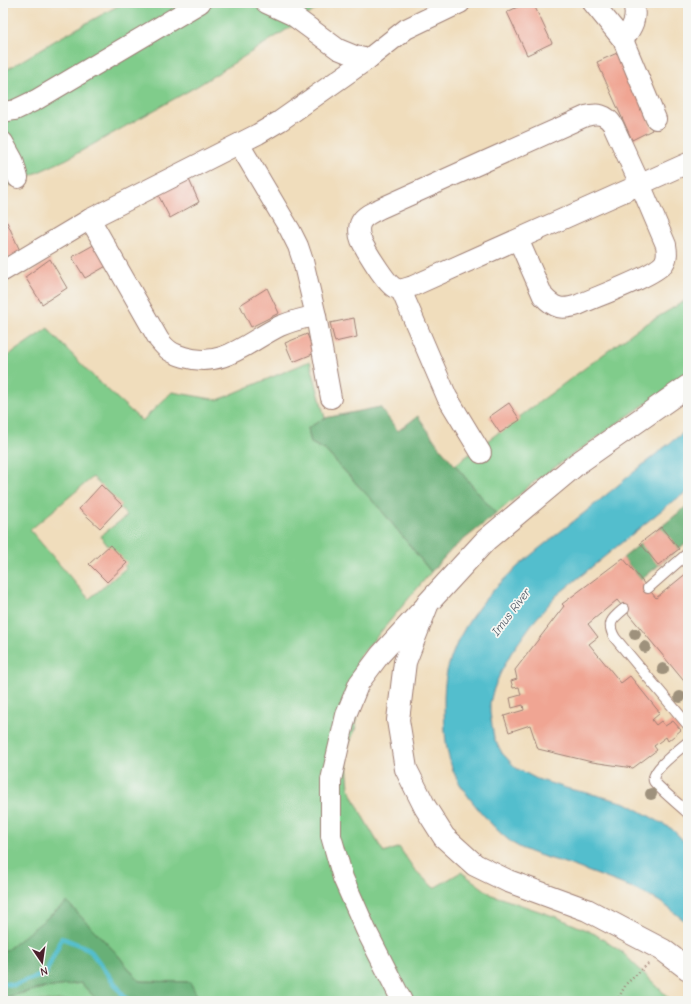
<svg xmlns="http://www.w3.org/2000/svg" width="691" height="1004" viewBox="0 0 691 1004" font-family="'Comic Neue',sans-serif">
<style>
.green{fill:#80cc8b;stroke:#65765b;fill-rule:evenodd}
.forest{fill:#68b077;stroke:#596851}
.water{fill:#52becd;stroke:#4e6e7c}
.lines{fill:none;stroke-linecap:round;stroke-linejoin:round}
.stream{stroke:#52becd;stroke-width:5}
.building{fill:#f0a593}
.service-casing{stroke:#9d7e74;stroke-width:12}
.minor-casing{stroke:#9d7e74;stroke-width:22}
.secondary-casing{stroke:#9d7e74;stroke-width:24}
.path{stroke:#9d7e74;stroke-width:2.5;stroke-dasharray:1 3;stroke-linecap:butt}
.service{stroke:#fff;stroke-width:10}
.minor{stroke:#fff;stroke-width:20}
.secondary{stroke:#fff;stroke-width:22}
.tree{fill:#9e917c}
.labels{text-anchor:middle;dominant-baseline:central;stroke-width:3.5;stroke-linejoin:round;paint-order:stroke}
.water-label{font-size:12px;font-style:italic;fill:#4d5764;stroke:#f6f6f2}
</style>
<rect width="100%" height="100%" fill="#f6f6f2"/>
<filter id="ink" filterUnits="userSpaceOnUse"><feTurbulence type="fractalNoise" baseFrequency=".025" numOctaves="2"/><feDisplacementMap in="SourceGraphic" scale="8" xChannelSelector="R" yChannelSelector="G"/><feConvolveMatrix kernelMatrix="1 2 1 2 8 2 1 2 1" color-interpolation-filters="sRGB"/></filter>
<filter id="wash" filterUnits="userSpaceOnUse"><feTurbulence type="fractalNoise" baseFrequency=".012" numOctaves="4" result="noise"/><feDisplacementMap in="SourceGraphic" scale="16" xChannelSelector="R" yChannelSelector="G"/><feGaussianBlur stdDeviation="0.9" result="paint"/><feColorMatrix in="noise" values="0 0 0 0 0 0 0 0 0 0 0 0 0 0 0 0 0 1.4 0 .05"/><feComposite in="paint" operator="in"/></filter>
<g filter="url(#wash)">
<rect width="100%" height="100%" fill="#f0ddbc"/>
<g class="green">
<polygon points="123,3 325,3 283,32 199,85 67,159 3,188 3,72 56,40"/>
<polygon points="688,299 688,375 622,420 534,482 496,514 455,465 636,330"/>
<path d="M48,328L53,335L96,379L142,421L172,392L218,400L310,361L325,418L308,428L311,443L325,450L382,511L431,572L357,660L356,727L346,752L349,788L363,817L384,853L399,847L414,869L434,888L461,872L492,895L559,918L595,934L623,953L672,1001H200L189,982L139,981L117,954L67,903L3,953V359ZM93,477L127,516L100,536L126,568L89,599L30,530Z"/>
<polygon points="81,983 98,1001 3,1001 3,998 38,989"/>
</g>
<g class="forest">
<polygon points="380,407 398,431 418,416 437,444 496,514 452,549 431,572 382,511 325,450 311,443 308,428 325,418"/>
<polygon points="688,505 688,541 641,580 623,558"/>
<polygon points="67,902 117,954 139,981 190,982 200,1001 98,1001 81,983 38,989 3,998 3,953"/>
</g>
<path class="water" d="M688,429V491L668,505L556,596L531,625L511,653L500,674L493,691L490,703V713L494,738L502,753L516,768L537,779L569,789L592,794L626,803L672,829L680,837L688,847V923C677,916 667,905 655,899C634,888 609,879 587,871C576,867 566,863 555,860C542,856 526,852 514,844C496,832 466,797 456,777C449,763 446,747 445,731C444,708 442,683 450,661C471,595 533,554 584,513C619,485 652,456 688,429Z"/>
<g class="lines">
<polyline class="stream" points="3,983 14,985 45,974 62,938 89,949 127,1000 129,1001"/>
</g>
<g id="blocks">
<g class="building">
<polygon points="526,3 533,3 552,43 527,55 507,12"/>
<polygon points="626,49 652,130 632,140 597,62"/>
<polygon points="187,175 199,202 170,218 156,191"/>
<polygon points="7,222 21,253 3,261 3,224"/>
<polygon points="99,242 110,264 85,278 72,257"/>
<polygon points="50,259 67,288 42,304 25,277"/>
<polygon points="267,288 279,313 251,327 240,305"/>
<polygon points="354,318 357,337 335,342 330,323"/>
<polygon points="307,334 315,353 293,362 285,343"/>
<polygon points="509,403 520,420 500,433 489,417"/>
<polygon points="101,485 122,505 100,528 79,509"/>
<polygon points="661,527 679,549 658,565 640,543"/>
<polygon points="110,545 127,563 107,582 89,564"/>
<polygon points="623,558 656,598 688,572 688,686 617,600 588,624 598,637 589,644 621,683 630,676 660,713 652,720 656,725 661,721 665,726 673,721 681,730 668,741 666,737 654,746 657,750 633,768 592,762 538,749 530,725 509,732 504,716 524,710 523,705 512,708 510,698 521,695 519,687 513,688 511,681 517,679 515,670 564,606 562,604"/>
</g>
</g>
</g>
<g filter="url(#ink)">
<use href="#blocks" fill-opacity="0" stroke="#9d7e74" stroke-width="1"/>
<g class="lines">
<g class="service-casing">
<g id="service">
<polyline points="648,588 688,553"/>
<path d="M624,609C612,619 606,623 615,638L688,725"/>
<path d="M688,742C681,748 650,771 654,781C657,787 682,807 688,813"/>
</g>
</g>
<g class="minor-casing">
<g id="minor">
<polyline points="266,3 292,15 338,49 355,56 368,59"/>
<polyline points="593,3 623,40 656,119"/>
<path d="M623,40C632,28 638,19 633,3"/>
<polyline points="3,112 15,110 36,100 200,3"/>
<polyline points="3,142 13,160 18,178"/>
<polyline points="239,144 290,230 298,246 303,261 316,316 331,398"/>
<path d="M90,219L159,340C167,350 171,353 184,357C223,369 247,342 280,326C292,321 303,318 316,316"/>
<path d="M518,239L543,296C555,309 562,310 578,305C595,297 655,276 664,263C668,257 667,251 666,245L640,184L613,125C606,114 598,113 586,116L379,209C373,212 364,216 361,222C358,227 359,235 361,240C365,249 386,284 395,288C401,291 406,288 413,286C504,245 596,204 688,163"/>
<polyline points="3,271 90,219 258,134 280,121 368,59 406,29 460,3"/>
<polyline points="401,290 447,397 481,453"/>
<polyline points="402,1001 366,930 343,878 331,836 331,780 346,715 359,683 380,655 426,605"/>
</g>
</g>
<g class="secondary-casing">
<polyline id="secondary" points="688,386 578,463 486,540 428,603 405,662 398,720 406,769 425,807 444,837 475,865 508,881 587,910 663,950 688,969"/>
</g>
<polyline class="path" points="617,1001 626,984 648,964"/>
<use href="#service" class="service"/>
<use href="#minor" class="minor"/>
<use href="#secondary" class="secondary"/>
</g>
<g class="tree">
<circle cx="635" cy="634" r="6"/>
<circle cx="645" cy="647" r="6"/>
<circle cx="663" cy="669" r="6"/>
<circle cx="680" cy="697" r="6"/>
<circle cx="651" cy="794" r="6"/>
</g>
</g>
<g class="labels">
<g class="water-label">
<text transform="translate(511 612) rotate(-53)">Imus River</text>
</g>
</g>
<rect width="691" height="1004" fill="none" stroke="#f6f6f2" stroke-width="16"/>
<g transform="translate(42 962) rotate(167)" stroke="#f6f6f2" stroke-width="3" paint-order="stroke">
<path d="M0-3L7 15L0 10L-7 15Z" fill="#4a1f2b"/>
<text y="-6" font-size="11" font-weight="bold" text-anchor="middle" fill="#4a1f2b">N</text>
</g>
</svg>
